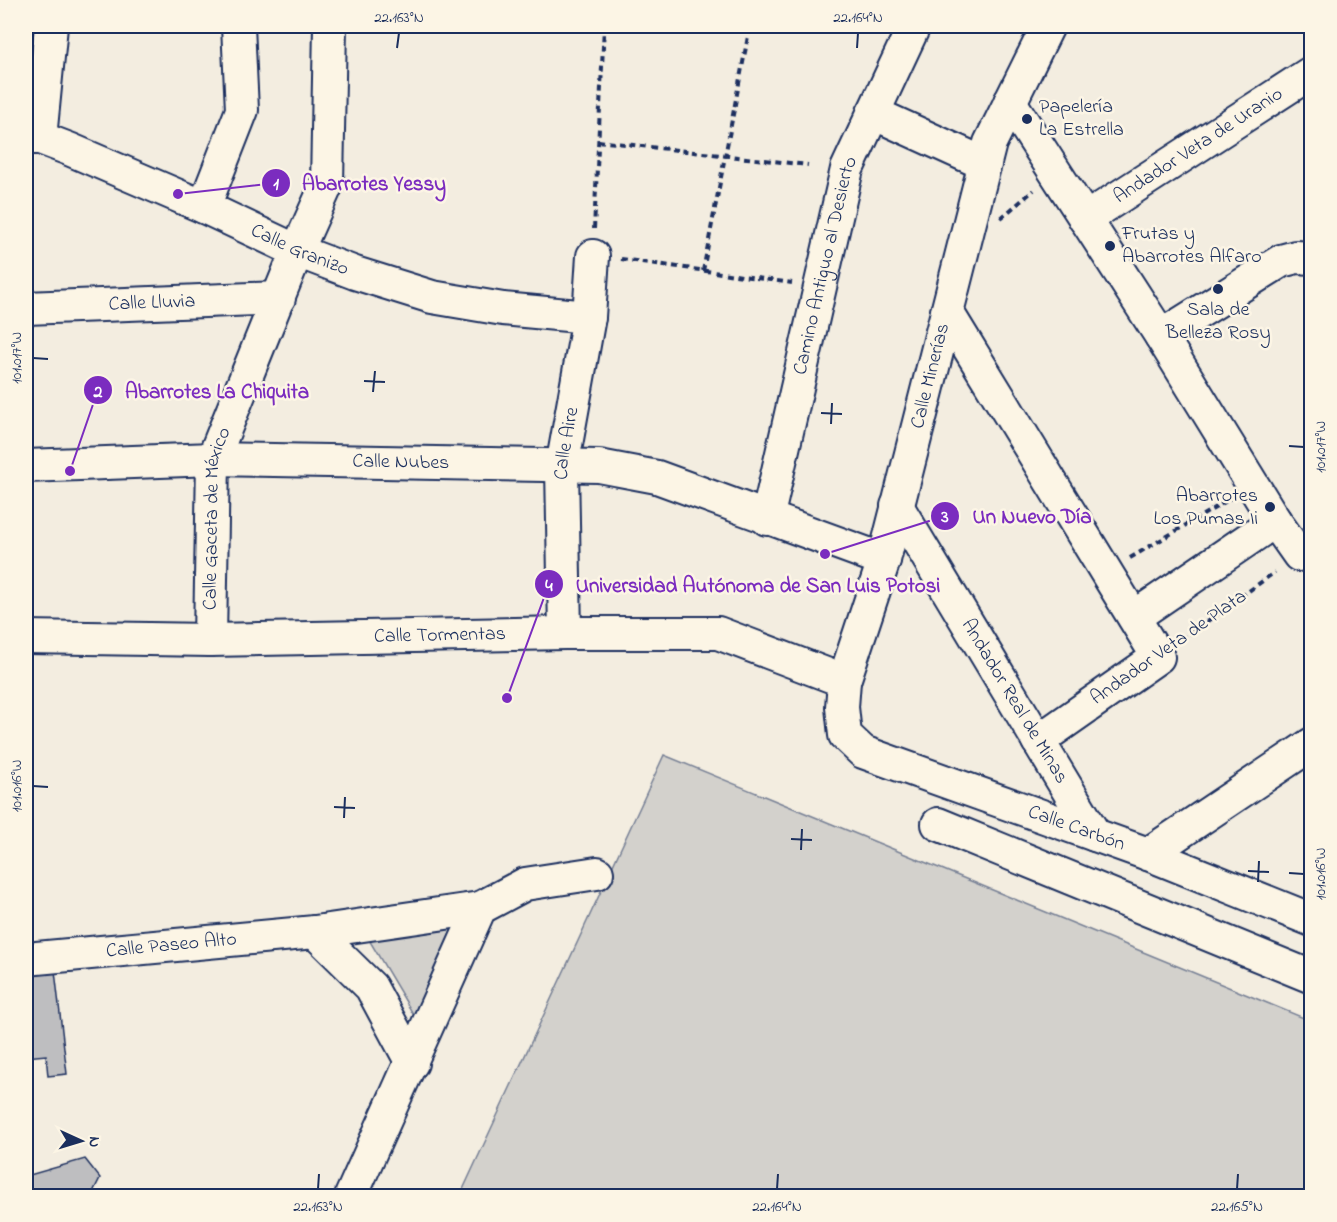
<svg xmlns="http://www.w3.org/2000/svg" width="1337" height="1222" viewBox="0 0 1337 1222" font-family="'Indie Flower',sans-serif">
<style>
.green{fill:#d3d1cc;stroke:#778095;stroke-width:1.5}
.building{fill:#bebec0;stroke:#1b2f5e;stroke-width:1.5}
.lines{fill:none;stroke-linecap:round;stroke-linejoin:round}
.minor-casing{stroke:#1b2f5e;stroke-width:36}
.path{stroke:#1b2f5e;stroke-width:4;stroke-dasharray:6 4.5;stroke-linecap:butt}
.minor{stroke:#fcf5e5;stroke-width:32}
.ticks{fill:none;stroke:#1b2f5e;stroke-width:2}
.poi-dot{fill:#1b2f5e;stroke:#fcf5e5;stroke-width:2}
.labels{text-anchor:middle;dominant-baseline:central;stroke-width:5;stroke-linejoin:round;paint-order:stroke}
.poi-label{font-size:20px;fill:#1b2f5e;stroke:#fcf5e5;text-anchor:start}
.street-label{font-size:20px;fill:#1b2f5e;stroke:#fcf5e5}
.leader{fill:none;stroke:#7b2cbf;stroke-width:2}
.callout-dot{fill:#7b2cbf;stroke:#fcf5e5;stroke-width:2}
.mark-label{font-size:18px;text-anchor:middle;font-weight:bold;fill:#fff}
.callout-label{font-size:21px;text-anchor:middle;font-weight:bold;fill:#7b2cbf;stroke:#fcf5e5;stroke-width:5;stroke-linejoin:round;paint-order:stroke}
.neatline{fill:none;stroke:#1b2f5e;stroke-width:2}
.ticks-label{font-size:15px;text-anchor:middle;fill:#1b2f5e}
</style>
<rect width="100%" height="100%" fill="#f3ede0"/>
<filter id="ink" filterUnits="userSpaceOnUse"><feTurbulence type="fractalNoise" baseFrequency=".0167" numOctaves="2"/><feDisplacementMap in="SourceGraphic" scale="12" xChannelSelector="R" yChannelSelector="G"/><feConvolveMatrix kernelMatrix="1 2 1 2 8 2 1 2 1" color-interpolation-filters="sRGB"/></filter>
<g filter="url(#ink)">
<g class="green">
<polygon points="664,755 1311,1021 1311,1196 460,1196"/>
<polygon points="456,921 468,929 419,1024 365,933"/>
</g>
<g class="building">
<polygon points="55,971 67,1074 48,1076 46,1055 26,1057 26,974"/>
<polygon points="85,1159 100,1178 91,1196 26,1196 26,1176"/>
</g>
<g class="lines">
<g class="minor-casing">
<g id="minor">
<path id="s1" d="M1048,26L990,143L884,560L844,681L842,707L845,735L863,752L1148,854L1312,920"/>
<polyline points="1010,102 1161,336 1275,521 1299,555"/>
<polyline points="873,113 985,164"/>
<path id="s2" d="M26,138H40L69,149L204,207L297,251L355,273L432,297L503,309L589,317"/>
<polyline points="40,138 51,26"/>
<polyline points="204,207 242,110 238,26"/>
<path id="s3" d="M1085,219L1312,72"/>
<path id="s4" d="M26,308L279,298"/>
<polyline points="947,312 1158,657 1038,741"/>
<polyline points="1161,336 1281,261 1296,257 1312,258"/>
<path id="s5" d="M26,466L213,459L599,466L657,477L884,560"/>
<path id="s6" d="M897,506L1095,835"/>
<path id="s7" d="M767,519L847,169L914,26"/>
<polyline points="1134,617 1275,521"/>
<path id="s8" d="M565,633L562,467L589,317L593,256"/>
<path id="s9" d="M26,637L210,640L565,633H718L844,681"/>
<path id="s10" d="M210,640L213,459L297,251L327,184L330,26"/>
<polyline points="938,824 1312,977"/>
<polyline points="1148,854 1312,744"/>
<polyline points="315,932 371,987 412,1063"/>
<path id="s11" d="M26,959L315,932L480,908"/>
<polyline points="351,1196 480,908 525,884 597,873"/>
</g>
</g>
<g class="path">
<polyline points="598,141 808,165"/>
<polyline points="1001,218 1034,190"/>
<polyline points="594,229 604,26"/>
<polyline points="621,259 792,283"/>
<polyline points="703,271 750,26"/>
<polyline points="1130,558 1230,499"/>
<polyline points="1181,640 1275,572"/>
</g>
<use href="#minor" class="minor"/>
</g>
</g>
<path class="ticks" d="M397,48L399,33M857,48L858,33M33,358L48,359M364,381L385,382M373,392L375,371M821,413L842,414M831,424L832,403M1289,446L1304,447M33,786L48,787M334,807L355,808M344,818L345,797M791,839L812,840M801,850L802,829M1248,871L1269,872M1289,873L1304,874M1258,882L1259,861M318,1189L319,1174M777,1189L778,1174M1237,1189L1238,1174"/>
<g class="poi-dot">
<circle cx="1027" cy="119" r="6"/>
<circle cx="1110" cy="246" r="6"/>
<circle cx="1218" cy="289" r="6"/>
<circle cx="1270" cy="507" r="6"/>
</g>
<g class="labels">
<g class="poi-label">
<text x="1039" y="107">Papelería<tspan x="1039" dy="23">La Estrella</tspan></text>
<text x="1122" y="234">Frutas y<tspan x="1122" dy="23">Abarrotes Alfaro</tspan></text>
<text x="1218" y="310" text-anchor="middle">Sala de<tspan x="1218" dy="23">Belleza Rosy</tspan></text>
<text x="1258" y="496" text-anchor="end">Abarrotes<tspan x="1258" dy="23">Los Pumas Ii</tspan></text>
</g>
<g class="street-label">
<text stroke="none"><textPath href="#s3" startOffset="135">Andador Veta de Uranio</textPath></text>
<text stroke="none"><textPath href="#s2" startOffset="297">Calle Granizo</textPath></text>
<text stroke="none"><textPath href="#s7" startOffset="260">Camino Antiguo al Desierto</textPath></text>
<text stroke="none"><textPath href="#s4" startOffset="126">Calle Lluvia</textPath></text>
<text transform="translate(931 376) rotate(-76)">Calle Minerías</text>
<text stroke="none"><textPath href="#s8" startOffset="190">Calle Aire</textPath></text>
<text stroke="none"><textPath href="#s5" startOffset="375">Calle Nubes</textPath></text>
<text stroke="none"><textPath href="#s10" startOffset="122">Calle Gaceta de México</textPath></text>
<text stroke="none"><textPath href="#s9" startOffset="414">Calle Tormentas</textPath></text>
<text transform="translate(1169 648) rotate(-35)">Andador Veta de Plata</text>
<text stroke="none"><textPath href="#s6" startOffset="228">Andador Real de Minas</textPath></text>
<text stroke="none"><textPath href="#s1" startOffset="994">Calle Carbón</textPath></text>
<text stroke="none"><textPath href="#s11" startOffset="146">Calle Paseo Alto</textPath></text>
</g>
</g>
<path class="leader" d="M178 194L276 183M70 471L98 390M825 554L945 516M507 698L549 584"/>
<g class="callout-dot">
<circle cx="178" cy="194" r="6"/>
<circle cx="70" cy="471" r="6"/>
<circle cx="825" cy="554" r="6"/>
<circle cx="507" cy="698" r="6"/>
<circle cx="276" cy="183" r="15"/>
<circle cx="98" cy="390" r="15"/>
<circle cx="945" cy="516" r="15"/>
<circle cx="549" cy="584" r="15"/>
</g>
<g class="mark-label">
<text x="276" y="189">1</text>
<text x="98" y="397">2</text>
<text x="945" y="522">3</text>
<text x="549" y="591">4</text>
</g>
<g class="callout-label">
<text x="374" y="190">Abarrotes Yessy</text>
<text x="217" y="398">Abarrotes La Chiquita</text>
<text x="1032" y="523">Un Nuevo Día</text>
<text x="758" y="592">Universidad Autónoma de San Luis Potosi</text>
</g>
<rect width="1337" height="1222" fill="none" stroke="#fcf5e5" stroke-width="66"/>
<g transform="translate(81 1141) rotate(94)" stroke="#fcf5e5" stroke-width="4.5" paint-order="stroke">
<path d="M0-4.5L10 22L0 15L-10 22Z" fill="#1b2f5e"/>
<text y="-9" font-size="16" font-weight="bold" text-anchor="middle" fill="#1b2f5e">N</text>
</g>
<rect x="33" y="33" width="1271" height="1156" class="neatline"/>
<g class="ticks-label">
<text x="399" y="22">22.163°N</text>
<text x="858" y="22">22.164°N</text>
<text transform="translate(16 358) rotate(-90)" y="5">101.017°W</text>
<text transform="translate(1320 447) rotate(-90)" y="5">101.017°W</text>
<text transform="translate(16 786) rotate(-90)" y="5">101.016°W</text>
<text transform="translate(1320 874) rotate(-90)" y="5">101.016°W</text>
<text x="318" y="1211">22.163°N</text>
<text x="777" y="1211">22.164°N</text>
<text x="1237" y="1211">22.165°N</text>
</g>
</svg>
